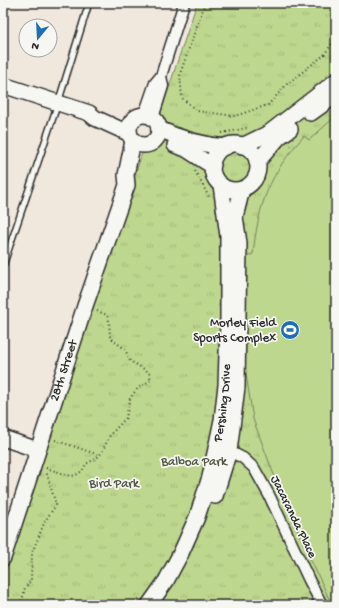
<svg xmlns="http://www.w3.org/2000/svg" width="339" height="608" viewBox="0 0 339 608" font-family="'Gochi Hand',sans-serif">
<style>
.park{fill:url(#park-tufts);stroke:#74815c}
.pitch{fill:#bed78e;stroke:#74815c}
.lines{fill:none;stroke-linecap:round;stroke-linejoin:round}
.lane-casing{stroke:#2b2b2b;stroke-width:8}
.street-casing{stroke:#2b2b2b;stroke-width:13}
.secondary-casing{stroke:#2b2b2b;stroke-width:18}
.path{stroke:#2b2b2b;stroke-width:2;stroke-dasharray:1 3;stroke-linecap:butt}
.lane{stroke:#f6f6f2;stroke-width:5}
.street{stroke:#f6f6f2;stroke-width:10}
.secondary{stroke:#f6f6f2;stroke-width:15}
.labels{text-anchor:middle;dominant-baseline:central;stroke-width:3.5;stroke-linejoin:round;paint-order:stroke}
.poi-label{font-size:13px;fill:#2b2b2b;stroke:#f6f6f2;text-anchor:end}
.street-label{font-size:13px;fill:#2b2b2b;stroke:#f6f6f2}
.park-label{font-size:13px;fill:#505644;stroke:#f6f6f2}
</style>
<defs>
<pattern id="park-tufts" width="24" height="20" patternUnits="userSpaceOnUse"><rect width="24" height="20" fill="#bed78e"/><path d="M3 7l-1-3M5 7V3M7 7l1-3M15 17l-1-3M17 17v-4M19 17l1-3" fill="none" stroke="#a3b97b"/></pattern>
</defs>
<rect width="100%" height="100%" fill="#f0e8dd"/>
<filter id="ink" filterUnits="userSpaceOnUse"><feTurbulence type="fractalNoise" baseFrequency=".025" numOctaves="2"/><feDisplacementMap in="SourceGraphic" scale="8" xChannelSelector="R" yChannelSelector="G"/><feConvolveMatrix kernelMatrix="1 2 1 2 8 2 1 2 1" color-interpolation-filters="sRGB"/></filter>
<g filter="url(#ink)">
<polygon class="park" points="197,3 336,3 336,605 3,605 3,579 147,138 151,141"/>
<path class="pitch" d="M336,116V605H332L308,554L277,483L253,419L244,361L246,257L253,254C259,202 269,175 304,136L309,140Z"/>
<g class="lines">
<g class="lane-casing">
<polyline id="lane" points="3,266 58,103 89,3"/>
</g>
<g class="street-casing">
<g id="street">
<polyline points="144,115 155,83 161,76 184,3"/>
<polyline points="153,118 163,86 161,76"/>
<polyline points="229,451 243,458 254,468 269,495 309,580 322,605"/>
</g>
</g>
<g class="secondary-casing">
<g id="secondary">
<polyline points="3,85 89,113 95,118 128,133"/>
<polyline points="311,113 336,95"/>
<circle cx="144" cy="130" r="15"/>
<path d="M159,129C181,139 202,145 226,147"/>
<circle cx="235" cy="167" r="23"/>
<polyline points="175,145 186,149 206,162 213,165"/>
<polyline points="242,146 269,133 336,81"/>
<polyline points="257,162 279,137 290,129"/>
<polyline points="3,438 38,450"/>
<polyline points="215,496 229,451 237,387 239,243 235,217 242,189"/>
<path id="s1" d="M3,558L85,306L127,185L126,175L133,141"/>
<path id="s2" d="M149,605L166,581L181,553L197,517L210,477L222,420L226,385L228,322V236L221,185"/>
</g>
</g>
<g class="path">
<polyline points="205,3 180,74 182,98 197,111 235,116 268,105 286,85 324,55 336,38"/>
<polyline points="222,133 247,128"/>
<polyline points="195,171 209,197"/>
<polyline points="336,238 333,269 336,282"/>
<polyline points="55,440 99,455"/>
<polyline points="46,468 71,476 76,475 82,471 86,464 97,458 102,452 110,435 126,418 130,398 138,388 151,380 149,372 130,361 125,349 114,341 110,336 109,321 107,315 97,311"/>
<polyline points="21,605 25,588 31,580 32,553 45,521 56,505 46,471"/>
</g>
<use href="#lane" class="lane"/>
<use href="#street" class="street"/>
<use href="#secondary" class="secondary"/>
</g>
</g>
<defs>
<g id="stadium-disc" transform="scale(1)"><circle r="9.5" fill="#1f6fb2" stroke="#f6f6f2"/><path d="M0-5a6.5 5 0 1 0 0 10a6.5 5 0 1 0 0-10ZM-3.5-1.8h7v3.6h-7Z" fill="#fff"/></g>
</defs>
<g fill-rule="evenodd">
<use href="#stadium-disc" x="290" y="330"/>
</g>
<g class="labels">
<g class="poi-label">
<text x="276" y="323">Morley Field<tspan x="276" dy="15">Sports Complex</tspan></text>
</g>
<g class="street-label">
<text stroke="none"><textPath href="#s1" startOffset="197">28th Street</textPath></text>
<text stroke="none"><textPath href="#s2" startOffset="218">Pershing Drive</textPath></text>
<text transform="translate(293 517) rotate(64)">Jacaranda Place</text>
</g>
<g class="park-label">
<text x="194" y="462">Balboa Park</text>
<text x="114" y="484">Bird Park</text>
</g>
</g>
<rect width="339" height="608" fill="none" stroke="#f6f6f2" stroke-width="16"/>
<rect x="8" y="8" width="323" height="592" fill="none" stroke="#2b2b2b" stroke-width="1.5" filter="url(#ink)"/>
<g transform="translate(38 38) rotate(198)"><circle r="19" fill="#f6f6f2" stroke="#a5a5a2"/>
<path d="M0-3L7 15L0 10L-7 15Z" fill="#1f6fb2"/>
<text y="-6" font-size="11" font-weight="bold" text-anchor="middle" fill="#2b2b2b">N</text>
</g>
</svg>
